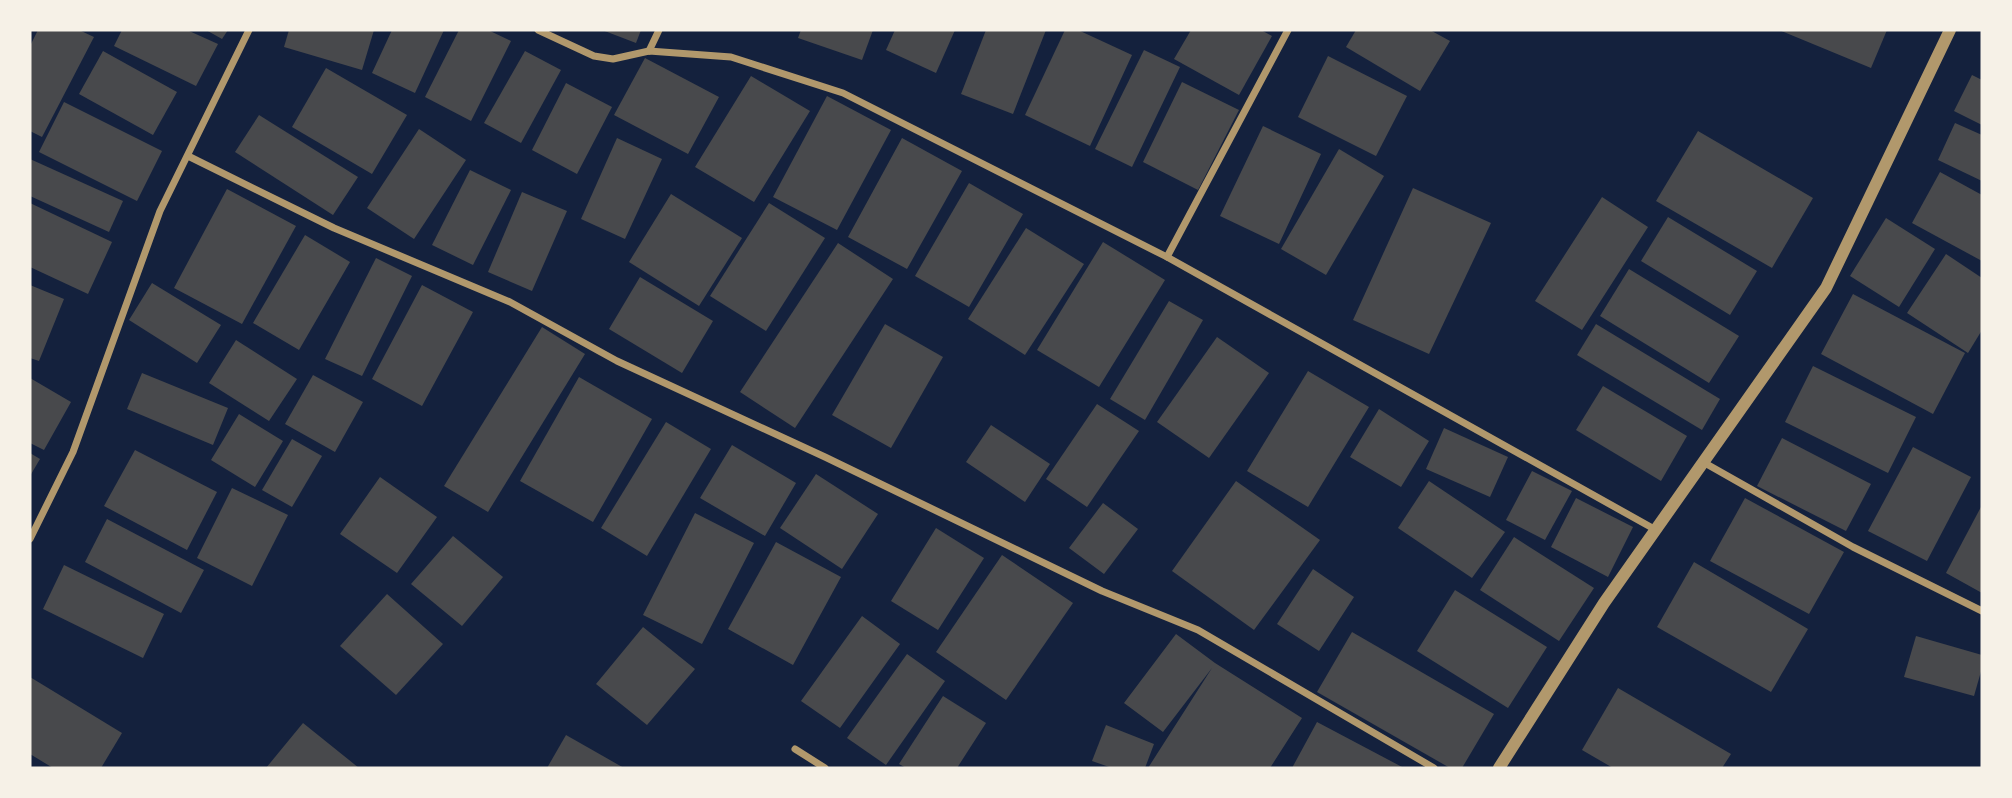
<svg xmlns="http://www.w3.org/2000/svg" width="2012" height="798" viewBox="0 0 2012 798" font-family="'Exo 2',sans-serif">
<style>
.building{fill:#48494c}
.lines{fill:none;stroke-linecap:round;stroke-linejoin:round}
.minor{stroke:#b1986c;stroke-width:7}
.tertiary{stroke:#b1986c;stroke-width:12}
</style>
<rect width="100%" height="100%" fill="#14213d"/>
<g class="building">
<polygon points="38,30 79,30 94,37 42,137 30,131 30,46"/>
<polygon points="122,30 187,30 218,44 196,86 114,46"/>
<polygon points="206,30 228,30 222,39"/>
<polygon points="289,30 374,30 362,70 284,47"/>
<polygon points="392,30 444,30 415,93 372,73"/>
<polygon points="459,30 488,30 511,41 471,121 425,97"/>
<polygon points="602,30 641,30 636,43"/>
<polygon points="801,30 873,30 862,60 798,38"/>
<polygon points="895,30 955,30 936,73 886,50"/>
<polygon points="986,30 1046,30 1013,114 961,94"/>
<polygon points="1065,30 1078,30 1132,55 1090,146 1025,115"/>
<polygon points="1191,30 1261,30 1272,36 1239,95 1174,59"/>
<polygon points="1356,30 1430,30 1450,41 1420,91 1346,47"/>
<polygon points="1779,30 1887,30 1871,68"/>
<polygon points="1144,50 1180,67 1132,167 1095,149"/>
<polygon points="103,51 177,92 153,135 79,94"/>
<polygon points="525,51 561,70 521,143 484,123"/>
<polygon points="1328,56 1407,96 1376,156 1298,117"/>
<polygon points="645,58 719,97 688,154 614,115"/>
<polygon points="326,68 407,115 372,174 292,127"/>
<polygon points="1972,75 1982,80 1982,125 1954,111"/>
<polygon points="751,76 810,111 754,202 695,167"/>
<polygon points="1182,82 1239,110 1198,190 1143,162"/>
<polygon points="566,83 612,107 577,174 532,150"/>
<polygon points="827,96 891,130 837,230 773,197"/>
<polygon points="64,102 162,151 137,201 39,152"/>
<polygon points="259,115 358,177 333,215 235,152"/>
<polygon points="1955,123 1982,135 1982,181 1938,160"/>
<polygon points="1263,126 1321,154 1279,244 1220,216"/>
<polygon points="419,129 466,160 414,239 367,208"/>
<polygon points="1698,131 1813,198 1772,268 1656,201"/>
<polygon points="617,138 662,159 625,239 581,219"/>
<polygon points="902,138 962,171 907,269 848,237"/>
<polygon points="1339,149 1384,176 1326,275 1281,249"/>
<polygon points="30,159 123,201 109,232 30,196"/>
<polygon points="470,170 511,190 473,265 432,245"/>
<polygon points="1940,172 1982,195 1982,261 1912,223"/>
<polygon points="969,183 1023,214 969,307 915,276"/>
<polygon points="1413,188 1491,223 1429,354 1353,320"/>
<polygon points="227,189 296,226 242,324 174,288"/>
<polygon points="522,192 567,211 532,291 488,272"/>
<polygon points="671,194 742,238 699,306 629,262"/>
<polygon points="1602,197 1648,227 1582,330 1535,301"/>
<polygon points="30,203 112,242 88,294 30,267"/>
<polygon points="769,203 825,238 766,331 710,296"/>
<polygon points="1668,217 1757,271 1730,315 1641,261"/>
<polygon points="1886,218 1935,249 1899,307 1850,276"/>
<polygon points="1026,228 1084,264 1025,355 968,319"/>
<polygon points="305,235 350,262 299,350 253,323"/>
<polygon points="1103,242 1165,280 1099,387 1037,350"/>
<polygon points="838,243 893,279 795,428 740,392"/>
<polygon points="1946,254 1982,278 1982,330 1968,353 1907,313"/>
<polygon points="376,258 412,276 362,376 325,359"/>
<polygon points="1629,269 1739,336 1709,383 1600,316"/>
<polygon points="640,277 713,321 682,373 609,329"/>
<polygon points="152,283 221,325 197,363 129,320"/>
<polygon points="30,285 64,299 39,361 30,358"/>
<polygon points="422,285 473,312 422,406 372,379"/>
<polygon points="1853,294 1965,353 1933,414 1821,354"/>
<polygon points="1169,301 1203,320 1145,420 1110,399"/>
<polygon points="885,324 943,357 891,448 832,415"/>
<polygon points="1596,324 1720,399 1702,430 1577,355"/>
<polygon points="542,327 585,354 488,512 444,486"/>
<polygon points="1217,337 1269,373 1209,458 1157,422"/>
<polygon points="236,340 297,379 269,421 209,383"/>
<polygon points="1813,366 1916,417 1888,473 1785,422"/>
<polygon points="1308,371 1369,407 1308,507 1247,471"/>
<polygon points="142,373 228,408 213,445 127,409"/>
<polygon points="313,375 363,402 335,452 285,424"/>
<polygon points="579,377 652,419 593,522 520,481"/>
<polygon points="30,378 71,402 44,450 30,443"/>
<polygon points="1603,386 1687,436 1661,481 1576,430"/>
<polygon points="1097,404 1139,431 1087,507 1046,479"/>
<polygon points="1379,409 1429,441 1401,487 1350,457"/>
<polygon points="239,414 283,441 255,487 211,460"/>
<polygon points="666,422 711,449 647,556 601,528"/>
<polygon points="991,425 1050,464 1025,502 966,462"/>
<polygon points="1444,428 1508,457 1490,497 1426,469"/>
<polygon points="1782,438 1871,484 1846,531 1757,486"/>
<polygon points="292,439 322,456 292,507 262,490"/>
<polygon points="732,445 796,483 765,536 700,498"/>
<polygon points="1913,447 1971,477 1927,561 1868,531"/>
<polygon points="135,450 217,492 187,550 104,506"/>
<polygon points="30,453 40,459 30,476"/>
<polygon points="1532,471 1572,491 1545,540 1506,520"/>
<polygon points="816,474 878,514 842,569 780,528"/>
<polygon points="380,477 437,517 397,573 340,534"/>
<polygon points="1236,481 1320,540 1254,630 1172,571"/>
<polygon points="1429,481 1505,532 1472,578 1398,528"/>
<polygon points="232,488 288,515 252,586 197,558"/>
<polygon points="1576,498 1633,527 1608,577 1551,547"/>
<polygon points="1745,498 1844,552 1809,614 1710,561"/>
<polygon points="1103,503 1138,529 1104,574 1069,548"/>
<polygon points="1982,505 1982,593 1946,573"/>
<polygon points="695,513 754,543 702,644 643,615"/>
<polygon points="107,519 204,570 181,613 85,562"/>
<polygon points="936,528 984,558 938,630 891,601"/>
<polygon points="453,536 503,577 462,626 411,584"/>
<polygon points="1514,537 1594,588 1559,641 1480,590"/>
<polygon points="776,542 841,577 793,665 728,629"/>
<polygon points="1002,555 1073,603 1006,700 936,652"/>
<polygon points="1694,562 1808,629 1771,692 1657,627"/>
<polygon points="64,565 164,614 143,658 43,609"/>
<polygon points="1313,569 1354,597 1319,651 1277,624"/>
<polygon points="1455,590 1547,647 1508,708 1417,651"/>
<polygon points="387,594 443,644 396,695 340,646"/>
<polygon points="862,616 900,644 840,728 801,701"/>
<polygon points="643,627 695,669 647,725 596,684"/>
<polygon points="1352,632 1494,714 1462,768 1450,768 1317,692"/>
<polygon points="1176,634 1215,663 1302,718 1270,768 1148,768 1212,668 1163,732 1124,703"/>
<polygon points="1916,636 1982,655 1982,668 1974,696 1904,677"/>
<polygon points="907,654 945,681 886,765 847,738"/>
<polygon points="30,677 122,733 101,768 53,768 30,754"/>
<polygon points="1618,688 1731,754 1722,768 1613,768 1582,750"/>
<polygon points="943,696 986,723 957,768 906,768 899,764"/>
<polygon points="1317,722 1404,768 1292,768"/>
<polygon points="303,723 359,768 266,768"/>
<polygon points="1106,725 1154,744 1145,768 1112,768 1092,761"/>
<polygon points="566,735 624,768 547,768"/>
</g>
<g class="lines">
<g class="minor">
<polyline points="538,30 594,56 613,59 649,51 731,57 843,93 1167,257 1656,530"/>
<polyline points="649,51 659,30"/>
<polyline points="188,156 334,228 510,302 617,361 825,457 1102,591 1198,630 1434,768"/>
<polyline points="1167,257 1288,30"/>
<polyline points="1703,462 1853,547 1982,611"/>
<polyline points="30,539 73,452 160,211 249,30"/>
<polyline points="795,749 825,768"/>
</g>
<polyline class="tertiary" points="1499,768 1604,603 1826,288 1950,30"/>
</g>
<rect width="2012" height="798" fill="none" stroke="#f6f1e7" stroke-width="63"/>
</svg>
